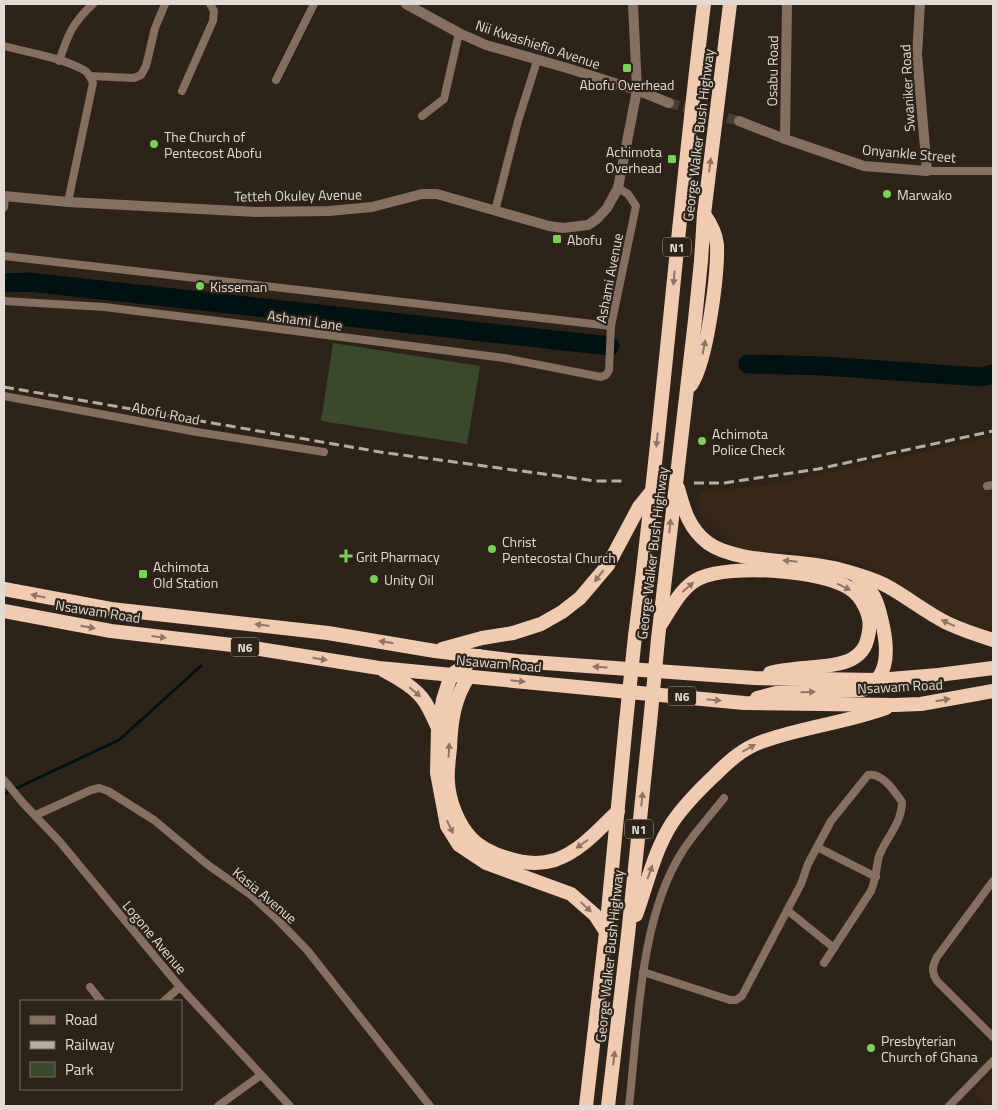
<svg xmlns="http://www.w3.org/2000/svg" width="997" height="1110" viewBox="0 0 997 1110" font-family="'Titillium Web',sans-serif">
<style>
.built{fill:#362717}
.green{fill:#3b492c}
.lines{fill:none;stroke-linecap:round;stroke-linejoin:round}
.stream{stroke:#011;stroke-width:3}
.river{stroke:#011;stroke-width:19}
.tertiary-tunnel{stroke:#483f34;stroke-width:10;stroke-dasharray:10 5;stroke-linecap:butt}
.minor{stroke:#846f61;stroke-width:8}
.tertiary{stroke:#846f61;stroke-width:10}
.trunk{stroke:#f0cab1;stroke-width:14}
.rail{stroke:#b5ada4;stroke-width:3;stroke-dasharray:10 5;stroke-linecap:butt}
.trunk-bridge{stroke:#f0cab1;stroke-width:14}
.oneway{fill:#8e7664}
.poi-dot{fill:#79d157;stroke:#2d2318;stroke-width:2}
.labels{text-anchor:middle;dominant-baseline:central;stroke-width:4.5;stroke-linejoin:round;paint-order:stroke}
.shield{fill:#2d2318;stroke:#aca49b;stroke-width:1}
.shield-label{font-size:12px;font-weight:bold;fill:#e2dbd3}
.street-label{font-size:14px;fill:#e2dbd3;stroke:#2d2318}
.poi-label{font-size:14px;fill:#e2dbd3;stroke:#2d2318;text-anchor:start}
</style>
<rect width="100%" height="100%" fill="#2d2318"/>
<g class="built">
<polygon points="993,437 993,631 968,626 941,614 862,564 822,555 737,549 700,512 700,493 769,485"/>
<polygon points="993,1072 993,1106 986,1106 974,1091"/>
</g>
<polygon class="green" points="333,343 480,366 467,444 321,421"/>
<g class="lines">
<polyline class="stream" points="4,794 119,740 201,666"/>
<g class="river">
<polyline points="4,283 29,282 610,346"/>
<polyline points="748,364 824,366 981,377 993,374"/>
</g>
<polyline class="tertiary-tunnel" points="669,103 739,121"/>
<g class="minor">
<path d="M4,46C30,53 60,57 84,70C89,73 91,78 93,83L68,202"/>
<path d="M59,61C68,35 72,23 93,4"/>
<polyline points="90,76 134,78 141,75 146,66 155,28 165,4"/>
<polyline points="276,80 314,4"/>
<polyline points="182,91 213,21 214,11 210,4"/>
<polyline points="422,116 444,99 459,33"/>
<polyline points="927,171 993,171"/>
<polyline points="4,207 5,197"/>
<polyline points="495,211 518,121 537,61"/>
<polyline points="4,256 611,326"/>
<polyline points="4,301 104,307 234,323 504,358 601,377 606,375 609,370 611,326 636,206 628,194 618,188"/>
<polyline points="4,396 197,432 324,452"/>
<polyline points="987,486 993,485"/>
<polyline points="4,780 23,803 60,842 180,987 290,1106"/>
<polyline points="36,815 91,790 99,788 108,791 154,820 208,865 251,895 276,918 307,950 430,1106"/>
<polyline points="817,847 876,877"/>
<path d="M993,881L937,957C932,967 931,971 937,981L993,1037"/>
<polyline points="787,910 834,948"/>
<path d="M643,972L730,1000H736L742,996L801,884L808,864L831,821L868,775C882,772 895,792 902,802C902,823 886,838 879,856C876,868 876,880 871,891L824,963"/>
<polyline points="90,987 101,1001"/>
<polyline points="164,1001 180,987"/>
<polyline points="218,1106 261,1075"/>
<path d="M629,1106C638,1028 639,919 682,852C694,833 710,816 724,798"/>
<polyline points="949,1106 993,1061"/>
</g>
<g class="tertiary">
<polyline points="406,4 459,33 486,45 567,68 637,90 669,103"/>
<polyline points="739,121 785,139 864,166 927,171 917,55 920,4"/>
<polyline points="785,139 787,4"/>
<polyline points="4,196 68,202 256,212 329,211 372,207 422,194 437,194 549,226 563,228 588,225 597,219 607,208 618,188 637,90 633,4"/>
</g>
<g class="trunk">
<path d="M691,385C707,362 718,274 717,245C716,233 711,224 704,214"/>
<path d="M678,488C684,510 689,529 708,543C737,564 802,559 838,569C853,573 871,578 885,585C906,596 925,612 947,623C962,630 977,635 993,640"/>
<polyline points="4,589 111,609 328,633 435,651 517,661 754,678 878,680 938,675 993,668"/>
<polyline points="4,611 111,631 241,646 379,668 744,703 895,705 921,704 993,691"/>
<path d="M661,624C672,607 682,586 700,578C731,564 821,570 849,588C862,596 872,616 869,631C867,644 864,652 852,659C834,669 793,666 770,673"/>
<path d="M635,636C662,426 678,214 704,4"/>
<polyline points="658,639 695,320 701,261 704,214 730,4"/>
<polyline points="442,649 482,638 513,633 541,624 562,612 580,598 608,565 639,507 652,491"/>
<polyline points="479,656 451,675 443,700 438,728 437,773 447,826 459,845 486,863 571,894 595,915 606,932"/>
<path d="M383,670C398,678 416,688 425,702C430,710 434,719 438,728"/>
<path d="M469,676C454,698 451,722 450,748C449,759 447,771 448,782C449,801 458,824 471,838C480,848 494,854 507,858C522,863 539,865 555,860C581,851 599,829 618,811"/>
<path d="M757,698L776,693L862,690C891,679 888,647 882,622C880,613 878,603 873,595C868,588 861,581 855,574"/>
<path d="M636,915C647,885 654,851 672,823C684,805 699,790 715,775C728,762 742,749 761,742C802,727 845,723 886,708"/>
<polyline points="586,1106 606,932 626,722"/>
<polyline points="608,1106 628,935 650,723"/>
</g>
<g class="rail">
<polyline points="4,387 380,452 596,481 625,481"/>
<polyline points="694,483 724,483 818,469 993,431"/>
</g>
<g class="trunk-bridge">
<polyline points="626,722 635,636"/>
<polyline points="650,723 658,639"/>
</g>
</g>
<defs><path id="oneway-solid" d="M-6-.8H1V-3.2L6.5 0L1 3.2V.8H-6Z" transform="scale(1.25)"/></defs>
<g class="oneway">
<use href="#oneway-solid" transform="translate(710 165) rotate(-83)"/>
<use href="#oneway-solid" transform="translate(674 278) rotate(95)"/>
<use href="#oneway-solid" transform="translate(704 347) rotate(-79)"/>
<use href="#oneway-solid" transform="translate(657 440) rotate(96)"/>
<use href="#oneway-solid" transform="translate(670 526) rotate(-84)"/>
<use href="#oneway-solid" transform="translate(790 561) rotate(-174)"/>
<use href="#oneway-solid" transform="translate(599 576) rotate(128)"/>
<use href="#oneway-solid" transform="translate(688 587) rotate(-41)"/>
<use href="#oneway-solid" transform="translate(844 587) rotate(26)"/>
<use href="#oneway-solid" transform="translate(38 596) rotate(-168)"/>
<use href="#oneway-solid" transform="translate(948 623) rotate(-155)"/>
<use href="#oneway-solid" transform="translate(262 625) rotate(-173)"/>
<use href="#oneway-solid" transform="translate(88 627) rotate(10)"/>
<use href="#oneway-solid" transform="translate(159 637) rotate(7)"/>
<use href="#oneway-solid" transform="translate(386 642) rotate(-171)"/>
<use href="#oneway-solid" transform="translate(320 659) rotate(9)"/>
<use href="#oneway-solid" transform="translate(600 667) rotate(-176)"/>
<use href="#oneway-solid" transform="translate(518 681) rotate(6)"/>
<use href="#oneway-solid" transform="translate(415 692) rotate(40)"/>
<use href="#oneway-solid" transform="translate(808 692) rotate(-2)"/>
<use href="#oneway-solid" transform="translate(714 700) rotate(6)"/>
<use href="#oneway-solid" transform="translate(943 700) rotate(-10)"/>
<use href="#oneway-solid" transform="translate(749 748) rotate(-30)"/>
<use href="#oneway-solid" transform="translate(449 750) rotate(-87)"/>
<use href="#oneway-solid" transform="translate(642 799) rotate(-84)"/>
<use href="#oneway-solid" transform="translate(450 827) rotate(65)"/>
<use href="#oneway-solid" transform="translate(582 844) rotate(145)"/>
<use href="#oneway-solid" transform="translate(650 872) rotate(-70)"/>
<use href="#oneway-solid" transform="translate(586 907) rotate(43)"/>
<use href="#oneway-solid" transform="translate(614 1058) rotate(-83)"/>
</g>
<g class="poi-dot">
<rect x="622" y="63" width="10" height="10" rx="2.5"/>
<circle cx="154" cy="144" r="5"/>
<rect x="667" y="154" width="10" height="10" rx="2.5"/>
<circle cx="887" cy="194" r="5"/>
<rect x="552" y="234" width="10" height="10" rx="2.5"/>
<circle cx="200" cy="286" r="5"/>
<circle cx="702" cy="441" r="5"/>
<circle cx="492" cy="549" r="5"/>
<path d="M343.5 548.5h5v5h5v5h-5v5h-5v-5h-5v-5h5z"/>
<rect x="138" y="569" width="10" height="10" rx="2.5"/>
<circle cx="374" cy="579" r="5"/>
<circle cx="871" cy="1048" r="5"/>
</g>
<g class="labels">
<g class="shield">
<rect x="663" y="237.5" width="28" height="19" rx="4"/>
<rect x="231" y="637.5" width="28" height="19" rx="4"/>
<rect x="668" y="686.5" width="28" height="19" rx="4"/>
<rect x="625" y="819.5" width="28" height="19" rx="4"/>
</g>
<g class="shield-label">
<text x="677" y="247">N1</text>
<text x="245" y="647">N6</text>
<text x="682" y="696">N6</text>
<text x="639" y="829">N1</text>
</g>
<g class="street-label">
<text transform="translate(538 44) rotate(18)">Nii Kwashiefio Avenue</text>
<text transform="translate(772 71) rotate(-89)">Osabu Road</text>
<text transform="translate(907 88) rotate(-93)">Swaniker Road</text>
<text transform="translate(698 135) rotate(-83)">George Walker Bush Highway</text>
<text transform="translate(909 153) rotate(5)">Onyankle Street</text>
<text transform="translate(298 195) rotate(-1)">Tetteh Okuley Avenue</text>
<text transform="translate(609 278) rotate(-79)">Ashami Avenue</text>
<text transform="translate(305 320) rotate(8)">Ashami Lane</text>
<text transform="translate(166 413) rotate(11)">Abofu Road</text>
<text transform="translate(652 553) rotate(-83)">George Walker Bush Highway</text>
<text transform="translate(98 611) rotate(9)">Nsawam Road</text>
<text transform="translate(499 663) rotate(5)">Nsawam Road</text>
<text transform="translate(900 686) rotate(-3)">Nsawam Road</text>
<text transform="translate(265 895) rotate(40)">Kasia Avenue</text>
<text transform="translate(155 937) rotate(50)">Logone Avenue</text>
<text transform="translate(609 956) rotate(-84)">George Walker Bush Highway</text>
</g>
<g class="poi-label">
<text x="627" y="84" text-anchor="middle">Abofu Overhead</text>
<text x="164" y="136">The Church of<tspan x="164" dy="16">Pentecost Abofu</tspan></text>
<text x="662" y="151" text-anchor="end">Achimota<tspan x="662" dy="16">Overhead</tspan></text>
<text x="897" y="194">Marwako</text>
<text x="567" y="239">Abofu</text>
<text x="210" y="286">Kisseman</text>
<text x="712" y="433">Achimota<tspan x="712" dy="16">Police Check</tspan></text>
<text x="502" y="541">Christ<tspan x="502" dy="16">Pentecostal Church</tspan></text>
<text x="356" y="556">Grit Pharmacy</text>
<text x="153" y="566">Achimota<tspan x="153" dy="16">Old Station</tspan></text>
<text x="384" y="579">Unity Oil</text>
<text x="881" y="1040">Presbyterian<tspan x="881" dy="16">Church of Ghana</tspan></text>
</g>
</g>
<rect width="997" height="1110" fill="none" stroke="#e2dbd3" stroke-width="10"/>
<rect x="20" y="1000" width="162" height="90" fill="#2d2318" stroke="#756d63"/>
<rect x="30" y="1016" width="25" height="8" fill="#846f61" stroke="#756d63"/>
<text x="65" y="1025" font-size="15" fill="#e2dbd3">Road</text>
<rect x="30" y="1041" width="25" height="8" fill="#b5ada4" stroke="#756d63"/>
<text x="65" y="1050" font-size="15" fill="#e2dbd3">Railway</text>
<rect x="30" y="1062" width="25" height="15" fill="#3b492c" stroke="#756d63"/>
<text x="65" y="1075" font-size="15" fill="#e2dbd3">Park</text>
</svg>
